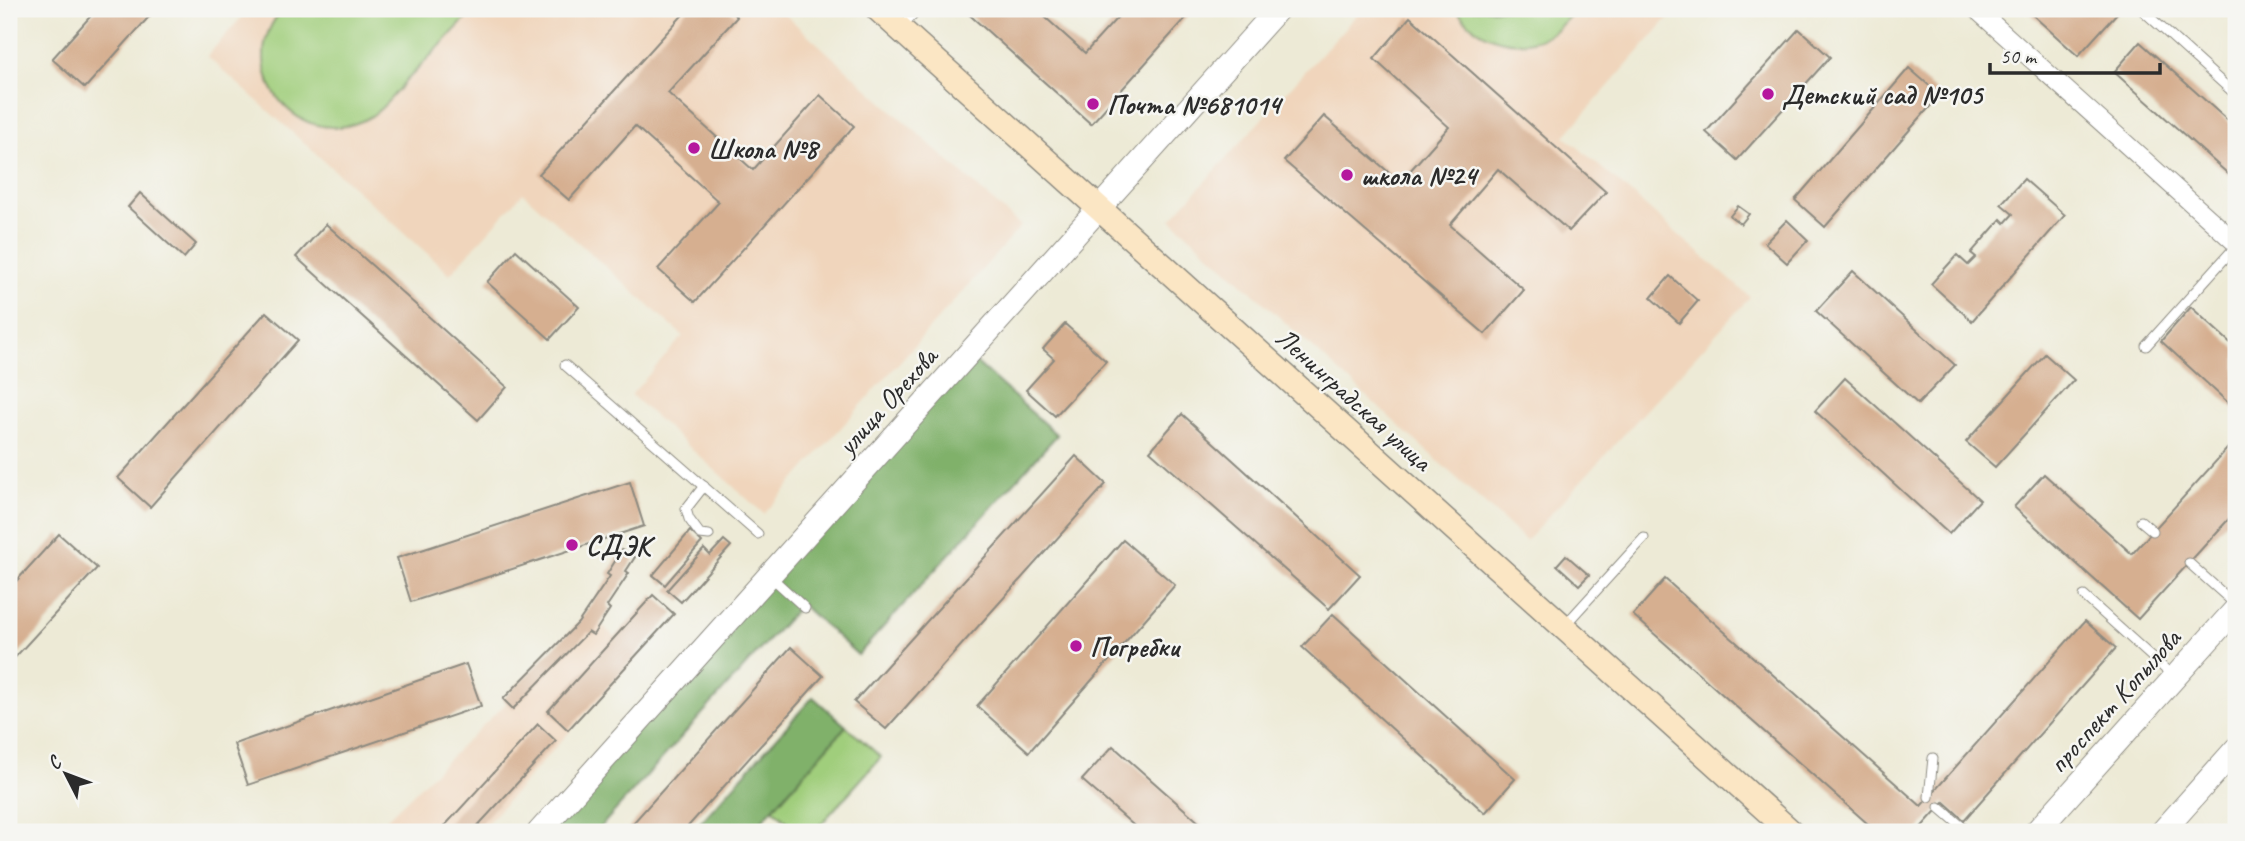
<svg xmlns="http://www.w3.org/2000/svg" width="2245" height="841" viewBox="0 0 2245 841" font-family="Caveat,sans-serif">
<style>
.built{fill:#f0d5bc}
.green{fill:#a0ce7b;stroke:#667c53;stroke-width:2}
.forest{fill:#80b16b;stroke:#566e4b;stroke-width:2}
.building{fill:#d6af90}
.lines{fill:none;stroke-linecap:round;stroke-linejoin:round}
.service-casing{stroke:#8c8a80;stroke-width:11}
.minor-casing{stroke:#8c8a80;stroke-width:20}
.tertiary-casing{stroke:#8c8a80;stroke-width:25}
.secondary-casing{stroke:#8c8a80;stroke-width:27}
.service{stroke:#fff;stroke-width:9}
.minor{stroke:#fff;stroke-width:18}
.tertiary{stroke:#fff;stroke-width:23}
.secondary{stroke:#fbe6c4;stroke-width:24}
.poi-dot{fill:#b5179e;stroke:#f6f6f2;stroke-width:2.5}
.labels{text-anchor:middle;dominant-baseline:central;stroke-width:5;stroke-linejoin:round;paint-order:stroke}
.poi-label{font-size:28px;font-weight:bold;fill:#2b2b2b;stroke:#f6f6f2;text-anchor:start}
.street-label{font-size:28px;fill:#2b2b2b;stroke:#f6f6f2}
</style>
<rect width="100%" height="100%" fill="#f6f6f2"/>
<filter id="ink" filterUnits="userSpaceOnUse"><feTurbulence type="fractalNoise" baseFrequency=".0143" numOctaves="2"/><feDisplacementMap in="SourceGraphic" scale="14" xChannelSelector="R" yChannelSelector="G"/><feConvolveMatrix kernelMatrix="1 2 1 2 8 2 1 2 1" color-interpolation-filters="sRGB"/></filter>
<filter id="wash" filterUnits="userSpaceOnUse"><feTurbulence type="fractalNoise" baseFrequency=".00686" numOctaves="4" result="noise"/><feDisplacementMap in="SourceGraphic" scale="28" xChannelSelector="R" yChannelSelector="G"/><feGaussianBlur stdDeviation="1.57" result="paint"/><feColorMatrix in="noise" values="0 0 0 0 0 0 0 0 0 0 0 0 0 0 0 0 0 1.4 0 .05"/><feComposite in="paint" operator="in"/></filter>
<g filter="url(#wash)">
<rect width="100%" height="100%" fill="#edead6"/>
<g class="built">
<polygon points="249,9 779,9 1021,226 764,514 631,395 683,336 523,193 450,274 207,56"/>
<polygon points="1362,9 1676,9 1565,136 1750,297 1526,541 1171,219"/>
<polygon points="594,618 637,657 479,832 373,832"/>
</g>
<g class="green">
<path d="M283,9H475C452,33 429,58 405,82C392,96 380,114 362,121C292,151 232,64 283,9Z"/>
<path d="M1456,9H1576C1570,15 1564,23 1557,29C1525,55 1477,41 1456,9Z"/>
<polygon points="846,726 881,757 814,832 799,832 773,809"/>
</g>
<g class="forest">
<polygon points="968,355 1057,435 858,655 801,604 596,832 547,832"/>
<polygon points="813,697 846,726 752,832 692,832"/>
</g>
<g id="blocks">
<g class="building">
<polygon points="97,9 156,9 85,88 52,59"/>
<polygon points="688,9 728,9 737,17 668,93 753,170 820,95 854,126 695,302 658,269 719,202 635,126 569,200 539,174"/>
<polygon points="963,9 1036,9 1085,53 1125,9 1194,9 1091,124"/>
<polygon points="2026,9 2115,9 2118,12 2078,56"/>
<polygon points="1410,17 1606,192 1569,231 1498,169 1450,225 1524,290 1485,334 1284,161 1324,116 1400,182 1449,127 1374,59"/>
<polygon points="1799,29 1830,57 1737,160 1706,132"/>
<polygon points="2140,42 2236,128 2236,181 2114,72"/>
<polygon points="1909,68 1940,95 1825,227 1795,200"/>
<polygon points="2024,179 2065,215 1972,321 1931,284 1957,255 1968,265 1976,257 1971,253 2001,219 2005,223 2013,214 2001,204"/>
<polygon points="140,193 196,244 184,258 128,207"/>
<polygon points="1738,206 1749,214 1741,224 1730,216"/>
<polygon points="1787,220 1808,240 1787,263 1765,243"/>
<polygon points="326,224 507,387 478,420 296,257"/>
<polygon points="516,250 579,307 550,339 487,282"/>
<polygon points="1853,271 1955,365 1918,404 1816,311"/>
<polygon points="1670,276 1698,301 1679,323 1651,298"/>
<polygon points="2191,307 2236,348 2236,410 2161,341"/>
<polygon points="266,312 298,340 150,507 118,478"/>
<polygon points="1065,324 1106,361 1055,416 1026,390 1054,359 1043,349"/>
<polygon points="2045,354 2074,380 1995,467 1966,442"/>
<polygon points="1845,378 1980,500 1949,534 1815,411"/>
<polygon points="1182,414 1360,575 1329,609 1150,451"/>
<polygon points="2236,439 2236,511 2138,619 2014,507 2044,474 2132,554"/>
<polygon points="1076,456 1106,484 886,729 854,702"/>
<polygon points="630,482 644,526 411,602 397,558"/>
<polygon points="690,531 702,542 665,585 653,575"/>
<polygon points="59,534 97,568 9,664 9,589"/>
<polygon points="724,540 731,546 681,602 667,590 704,549 710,555"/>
<polygon points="1123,540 1175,585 1029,752 977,706"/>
<polygon points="622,550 635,557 626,571 629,573 607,606 610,609 593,635 588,632 513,709 503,699 578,623 610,576 607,574"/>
<polygon points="1566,555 1589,575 1579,585 1557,565"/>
<polygon points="1665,579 1921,806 2085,621 2116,648 1964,820 1944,802 1917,832 1877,832 1633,615"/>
<polygon points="653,595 674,614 568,730 548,711"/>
<polygon points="1333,614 1515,779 1485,813 1302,647"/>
<polygon points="791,647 823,676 683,832 625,832"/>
<polygon points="466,664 481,706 248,785 234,744"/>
<polygon points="538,724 556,741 472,832 439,832"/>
<polygon points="1113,746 1210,832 1141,832 1082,780"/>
</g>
</g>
</g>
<g filter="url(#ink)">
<use href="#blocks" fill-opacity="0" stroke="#8c8a80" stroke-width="2"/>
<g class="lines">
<g class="service-casing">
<g id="service">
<polyline points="2141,9 2236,95"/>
<polyline points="901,27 918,9"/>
<polyline points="2146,346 2236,246"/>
<polyline points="565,365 758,534"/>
<polyline points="704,486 686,509 689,519 700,534 709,535"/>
<polyline points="2141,521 2153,531"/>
<polyline points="2189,563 2236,605"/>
<polyline points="770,576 805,608"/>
<polyline points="2084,596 2174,677"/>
<polyline points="1565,625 1644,538"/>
<polyline points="1929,797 1933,758"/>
<polyline points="1939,807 1968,832"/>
</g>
</g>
<g class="minor-casing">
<polyline id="minor" points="1976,9 2236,243"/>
</g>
<g class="tertiary-casing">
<g id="tertiary">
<polyline points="539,832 1278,9"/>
<polyline points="2036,832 2236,609"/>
<polyline points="2162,832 2236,749"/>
</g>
</g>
<g class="secondary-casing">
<polyline id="secondary" points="878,9 1791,832"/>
</g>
<use href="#service" class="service"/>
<use href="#minor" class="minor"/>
<use href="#tertiary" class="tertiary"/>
<use href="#secondary" class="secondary"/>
</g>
</g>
<g class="poi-dot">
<circle cx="1768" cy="94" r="7"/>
<circle cx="1093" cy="104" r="7"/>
<circle cx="694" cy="148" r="7"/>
<circle cx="1347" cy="175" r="7"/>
<circle cx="572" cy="545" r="7"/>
<circle cx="1076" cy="646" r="7"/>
</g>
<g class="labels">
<g class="poi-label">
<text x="1782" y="94">Детский сад №105</text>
<text x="1107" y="104">Почта №681014</text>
<text x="708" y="148">Школа №8</text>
<text x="1361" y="175">школа №24</text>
<text x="586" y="545">СДЭК</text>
<text x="1090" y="646">Погребки</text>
</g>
<g class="street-label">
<text transform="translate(1354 399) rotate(42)">Ленинградская улица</text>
<text transform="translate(887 401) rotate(-48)">улица Орехова</text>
<text transform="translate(2114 701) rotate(-48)">проспект Копылова</text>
</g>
</g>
<rect width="2245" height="841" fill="none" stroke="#f6f6f2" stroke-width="35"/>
<g transform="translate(66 774) rotate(312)" stroke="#f6f6f2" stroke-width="5" paint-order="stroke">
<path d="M0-5L12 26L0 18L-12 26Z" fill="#2b2b2b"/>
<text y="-10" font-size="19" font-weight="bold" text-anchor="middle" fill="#2b2b2b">С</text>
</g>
<path d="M1990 63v10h170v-10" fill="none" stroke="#2b2b2b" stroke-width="3.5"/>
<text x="2000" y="63" font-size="21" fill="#2b2b2b" stroke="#f6f6f2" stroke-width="5" paint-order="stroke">50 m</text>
</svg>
